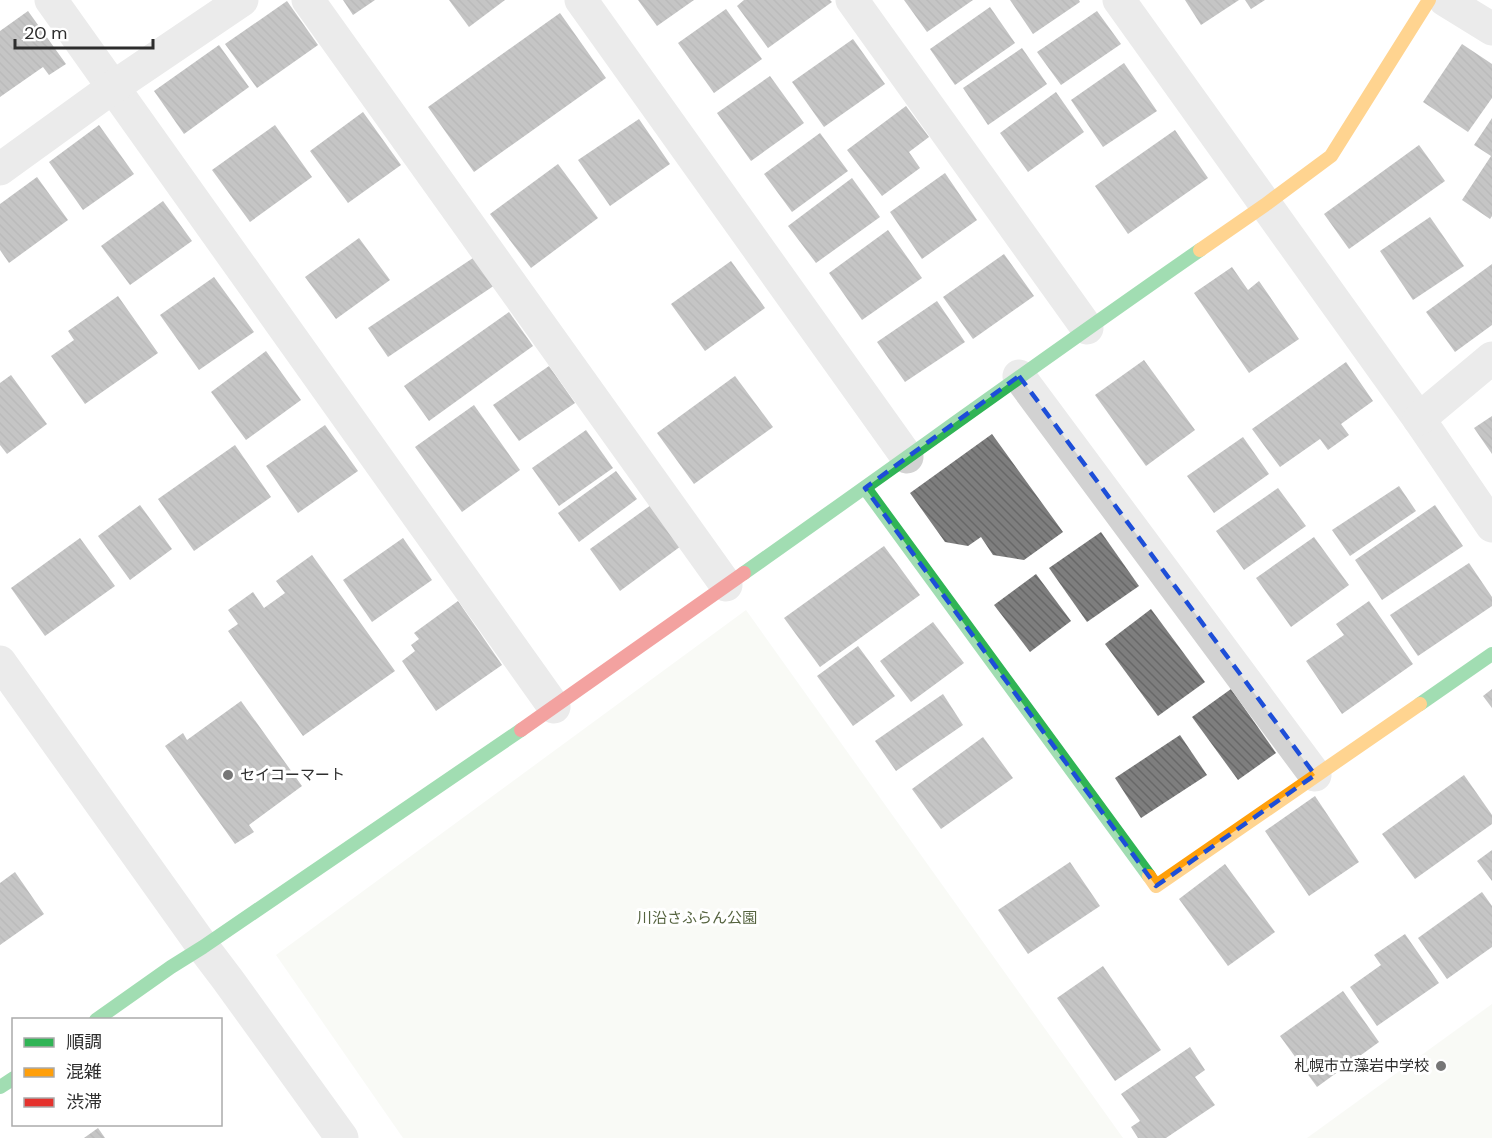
<svg xmlns="http://www.w3.org/2000/svg" width="1492" height="1138" viewBox="0 0 1492 1138" font-family="'DM Sans','Noto Sans JP',sans-serif">
<style>
.green{fill:#f1f3ec}
.building{fill:url(#building-back-hatch)}
.lines{fill:none;stroke-linecap:round;stroke-linejoin:round}
.street{stroke:#d2d2d2;stroke-width:33}
.fast{stroke:#30b455;stroke-width:14}
.slow{stroke:#ff9f0a;stroke-width:14}
.jam{stroke:#e5322d;stroke-width:14}
.marked{fill:none;stroke:#1d4ed8;stroke-width:4.5;stroke-dasharray:12 8;stroke-linejoin:round}
.poi-dot{fill:#767676;stroke:#fff;stroke-width:2}
.labels{text-anchor:middle;dominant-baseline:central;stroke-width:6;stroke-linejoin:round;paint-order:stroke}
.poi-label{font-size:15px;fill:#2d2d2d;stroke:#fff;text-anchor:start}
.park-label{font-size:15px;fill:#55633f;stroke:#fff}
</style>
<defs>
<pattern id="building-back-hatch" width="6" height="6" patternUnits="userSpaceOnUse" patternTransform="scale(1.5)"><rect width="6" height="6" fill="#7e7e7e"/><path d="M-1 5l2 2M0 0l6 6M5-1l2 2" fill="none" stroke="#686868"/></pattern>
</defs>
<rect width="100%" height="100%" fill="#fff"/>
<g class="green">
<polygon points="746,610 1123,1138 403,1138 276,955"/>
<polygon points="1492,1004 1492,1138 1307,1138"/>
</g>
<g class="building">
<polygon points="343,0 375,0 353,15"/>
<polygon points="449,0 505,0 469,27"/>
<polygon points="638,0 694,0 657,26"/>
<polygon points="744,0 830,0 832,2 768,48 737,6"/>
<polygon points="904,0 973,0 927,32"/>
<polygon points="1010,0 1079,0 1080,2 1033,34"/>
<polygon points="1185,0 1239,0 1201,25"/>
<polygon points="1245,0 1265,0 1251,9"/>
<polygon points="287,1 318,45 257,88 225,44"/>
<polygon points="990,7 1015,43 955,85 930,49"/>
<polygon points="726,9 762,59 714,93 678,43"/>
<polygon points="28,11 66,64 49,75 43,67 0,97 0,31"/>
<polygon points="1097,11 1121,44 1061,85 1037,52"/>
<polygon points="560,13 606,78 474,172 428,107"/>
<polygon points="853,39 885,84 824,127 792,82"/>
<polygon points="1462,44 1492,64 1492,98 1468,132 1423,102"/>
<polygon points="219,45 249,87 184,134 154,91"/>
<polygon points="1022,48 1047,84 988,125 963,88"/>
<polygon points="1124,63 1157,111 1103,147 1071,100"/>
<polygon points="770,76 804,123 751,161 717,113"/>
<polygon points="1056,92 1084,132 1028,172 1000,133"/>
<polygon points="906,106 929,137 909,152 920,168 882,196 847,150"/>
<polygon points="363,112 401,165 348,203 310,151"/>
<polygon points="1492,118 1492,216 1490,219 1462,200 1491,156 1474,145"/>
<polygon points="639,119 670,164 610,206 578,160"/>
<polygon points="99,125 134,174 83,210 49,162"/>
<polygon points="275,125 312,177 250,222 212,170"/>
<polygon points="1175,130 1208,178 1128,234 1095,186"/>
<polygon points="820,133 848,171 792,212 764,174"/>
<polygon points="1419,145 1445,181 1349,249 1324,214"/>
<polygon points="558,164 598,218 531,268 490,214"/>
<polygon points="945,173 977,220 922,259 890,212"/>
<polygon points="37,177 68,220 9,263 0,250 0,204"/>
<polygon points="852,178 880,217 816,263 788,226"/>
<polygon points="163,201 192,241 130,285 101,246"/>
<polygon points="1430,217 1464,266 1413,300 1380,251"/>
<polygon points="888,230 922,278 862,320 829,273"/>
<polygon points="359,238 390,280 336,319 305,277"/>
<polygon points="1004,254 1034,296 973,339 943,297"/>
<polygon points="476,256 495,285 388,357 368,328"/>
<polygon points="731,261 765,308 705,351 671,304"/>
<polygon points="1492,264 1492,325 1455,352 1426,312"/>
<polygon points="1232,267 1248,290 1259,281 1299,339 1249,373 1194,293"/>
<polygon points="214,277 254,332 199,370 160,315"/>
<polygon points="118,296 158,353 85,404 51,356 74,340 68,331"/>
<polygon points="937,301 965,342 905,382 877,342"/>
<polygon points="509,312 533,346 429,421 404,386"/>
<polygon points="266,351 301,400 246,440 211,392"/>
<polygon points="1144,360 1195,430 1146,466 1095,395"/>
<polygon points="1346,362 1373,401 1341,424 1349,435 1328,450 1320,439 1280,467 1252,429"/>
<polygon points="549,366 575,403 519,441 493,405"/>
<polygon points="11,375 47,424 7,454 0,445 0,383"/>
<polygon points="735,376 773,427 694,484 657,433"/>
<polygon points="474,405 520,470 462,512 415,447"/>
<polygon points="1492,416 1492,454 1474,428"/>
<polygon points="325,425 358,471 298,513 266,466"/>
<polygon points="586,430 613,468 559,506 532,468"/>
<polygon points="992,434 1063,532 1024,560 993,555 981,537 968,546 945,542 910,493"/>
<polygon points="1243,437 1269,474 1214,513 1187,476"/>
<polygon points="235,445 271,497 194,551 158,499"/>
<polygon points="616,471 637,499 579,542 558,513"/>
<polygon points="1399,486 1416,511 1350,556 1332,530"/>
<polygon points="1278,488 1306,526 1244,570 1216,531"/>
<polygon points="140,505 172,549 130,580 98,536"/>
<polygon points="651,505 681,546 620,591 590,549"/>
<polygon points="1435,505 1463,546 1382,600 1355,560"/>
<polygon points="1101,532 1139,586 1087,622 1049,568"/>
<polygon points="1314,537 1349,585 1291,627 1256,578"/>
<polygon points="80,538 115,586 45,636 11,588"/>
<polygon points="403,538 432,580 372,622 343,580"/>
<polygon points="884,546 920,595 820,667 784,618"/>
<polygon points="312,555 395,671 303,736 228,631 238,624 228,610 253,592 264,608 285,593 276,581"/>
<polygon points="1469,563 1492,597 1492,606 1418,656 1390,615"/>
<polygon points="1036,574 1071,621 1030,652 994,605"/>
<polygon points="458,601 502,665 436,711 402,661 415,651 411,645 419,639 414,633"/>
<polygon points="1369,601 1413,664 1342,714 1306,661 1344,635 1336,624"/>
<polygon points="1151,609 1205,682 1158,716 1105,644"/>
<polygon points="933,622 964,663 911,702 880,661"/>
<polygon points="858,646 895,696 853,726 817,676"/>
<polygon points="1231,689 1276,753 1238,780 1192,717"/>
<polygon points="1492,689 1492,708 1483,696"/>
<polygon points="943,694 963,725 896,771 875,741"/>
<polygon points="241,701 302,786 249,825 254,832 235,844 165,746 183,733 187,740"/>
<polygon points="1180,735 1207,775 1141,818 1115,778"/>
<polygon points="983,737 1013,778 941,829 912,789"/>
<polygon points="1464,775 1492,815 1492,824 1415,879 1382,834"/>
<polygon points="1315,796 1359,862 1309,896 1265,831"/>
<polygon points="1492,850 1492,881 1477,861"/>
<polygon points="1070,862 1100,906 1028,954 998,910"/>
<polygon points="1225,864 1275,932 1228,966 1179,899"/>
<polygon points="15,872 44,914 0,945 0,883"/>
<polygon points="1482,892 1492,906 1492,947 1447,979 1418,938"/>
<polygon points="1405,934 1439,983 1377,1026 1350,987 1381,965 1374,955"/>
<polygon points="1103,966 1161,1050 1115,1081 1057,998"/>
<polygon points="1343,991 1379,1042 1317,1087 1280,1036"/>
<polygon points="1190,1047 1205,1070 1195,1077 1215,1105 1166,1138 1138,1138 1131,1127 1140,1121 1121,1094"/>
<polygon points="98,1128 105,1138 84,1138"/>
</g>
<g class="lines">
<g class="street">
<polyline points="51,0 554,707"/>
<polyline points="308,0 726,585"/>
<polyline points="581,0 907,457"/>
<polyline points="852,0 1087,328"/>
<polyline points="1119,0 1419,419 1492,526"/>
<polyline points="1445,0 1492,29"/>
<polyline points="0,169 112,88 242,0"/>
<polyline points="1019,376 1315,775"/>
<polyline points="1419,419 1492,358"/>
<polyline points="0,662 203,947 228,980 342,1138"/>
</g>
<g class="fast">
<polyline points="865,488 1149,876"/>
<path d="M744,573C896,466 1047,356 1200,250"/>
<polyline points="1420,704 1492,654"/>
<polyline points="96,1020 171,967 203,947 521,730"/>
<polyline points="0,1087 14,1078"/>
</g>
<g class="slow">
<polyline points="1200,250 1265,205 1331,156 1429,0"/>
<polyline points="1149,876 1156,886 1420,704"/>
</g>
<polyline class="jam" points="521,730 744,573"/>
</g>
<path d="M0 0H1492V1138H0ZM1019,376L1315,775L1156,886L865,488Z" fill="#fff" fill-opacity=".55" fill-rule="evenodd"/>
<path class="marked" d="M1019,376L1315,775L1156,886L865,488Z"/>
<g class="poi-dot">
<circle cx="228" cy="775" r="6"/>
<circle cx="1441" cy="1066" r="6"/>
</g>
<g class="labels">
<g class="poi-label">
<text x="240" y="775">セイコーマート</text>
<text x="1429" y="1066" text-anchor="end">札幌市立藻岩中学校</text>
</g>
<g class="park-label">
<text x="697" y="918">川沿さふらん公園</text>
</g>
</g>
<rect x="12" y="1018" width="210" height="108" fill="#ffffff" stroke="#ababab" stroke-width="1.5"/>
<rect x="24" y="1038" width="30" height="9" fill="#30b455" stroke="#ababab" stroke-width="1.5"/>
<text x="66" y="1048" font-size="18" fill="#2d2d2d">順調</text>
<rect x="24" y="1068" width="30" height="9" fill="#ff9f0a" stroke="#ababab" stroke-width="1.5"/>
<text x="66" y="1078" font-size="18" fill="#2d2d2d">混雑</text>
<rect x="24" y="1098" width="30" height="9" fill="#e5322d" stroke="#ababab" stroke-width="1.5"/>
<text x="66" y="1108" font-size="18" fill="#2d2d2d">渋滞</text>
<path d="M15 39v9h138v-9" fill="none" stroke="#2d2d2d" stroke-width="3"/>
<text x="24" y="39" font-size="18" fill="#2d2d2d" stroke="#ffffff" stroke-width="4.5" paint-order="stroke">20 m</text>
</svg>
